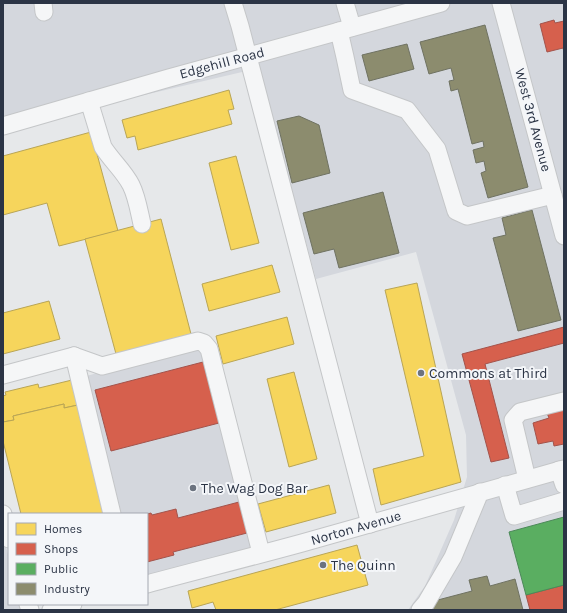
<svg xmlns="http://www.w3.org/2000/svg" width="567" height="613" viewBox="0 0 567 613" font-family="Karla,sans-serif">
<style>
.built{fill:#d4d7dd}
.homes{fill:#f6d55c;stroke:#b9a555}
.shops{fill:#d6604d;stroke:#a3534b}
.public{fill:#5aae61;stroke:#4c8959}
.industry{fill:#8c8c6e;stroke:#6f7262}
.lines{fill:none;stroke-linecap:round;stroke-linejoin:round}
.minor-casing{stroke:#c4c6c8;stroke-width:19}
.minor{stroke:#f5f6f7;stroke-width:17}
.poi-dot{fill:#6c737f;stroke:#f4f6f9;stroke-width:1.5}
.labels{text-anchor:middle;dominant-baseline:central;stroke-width:4;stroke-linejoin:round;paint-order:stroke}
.street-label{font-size:14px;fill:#2b3445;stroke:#f4f6f9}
.poi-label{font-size:14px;fill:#2b3445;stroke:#f4f6f9;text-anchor:start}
</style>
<rect width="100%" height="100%" fill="#e6e8ea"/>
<g class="built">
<polygon points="3,3 564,3 564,610 408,610 425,586 454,520 467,477 466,435 416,252 316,279 259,68 93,107 3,132"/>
<polygon points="199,346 247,533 252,548 147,578 147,514 108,514 75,379"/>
<polygon points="3,536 9,558 9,604 21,604 23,610 3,610"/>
</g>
<g class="homes">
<polygon points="229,90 234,109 228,110 232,124 138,150 135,136 127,138 122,120"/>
<polygon points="91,132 118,231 59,246 47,203 3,215 3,156"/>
<polygon points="236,156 259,243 231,250 209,163"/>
<polygon points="161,219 191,334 116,354 85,239"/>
<polygon points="272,265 280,292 209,311 202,284"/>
<polygon points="417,283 461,482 381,505 373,469 424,456 385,290"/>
<polygon points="49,301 60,339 3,354 3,313"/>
<polygon points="287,317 294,344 223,364 216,336"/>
<polygon points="294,372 317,459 289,467 267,379"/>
<polygon points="72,380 78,405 64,408 64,404 13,416 14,420 3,422 3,396 6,395 5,392 38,384 39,388"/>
<polygon points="64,404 64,408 78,405 105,514 21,514 3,441 3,422 14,420 13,416"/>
<polygon points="329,485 336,513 266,532 258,504"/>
<polygon points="357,545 368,585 275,610 216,610 213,602 192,608 188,591"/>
</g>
<g class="shops">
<polygon points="554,20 555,23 564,21 564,52 563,48 547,52 540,24"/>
<polygon points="564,327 564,343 485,364 509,458 491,462 462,354"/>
<polygon points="203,362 219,423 111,451 95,390"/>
<polygon points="564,408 564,444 554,446 553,441 538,444 533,423 549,418 547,413"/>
<polygon points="239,502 247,533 173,552 174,555 147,562 147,514 151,513 152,515 176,509 178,518"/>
<polygon points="564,585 564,610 530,610 526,595"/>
</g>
<polygon class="public" points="564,517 564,585 526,595 509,532"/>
<g class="industry">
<polygon points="485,25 528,187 488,198 481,173 486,171 484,161 476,163 473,150 484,147 483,141 472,144 458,89 451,91 449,81 454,80 451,68 429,74 420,42"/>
<polygon points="407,44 414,69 369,81 362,55"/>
<polygon points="299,116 319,125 330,173 292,183 277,121"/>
<polygon points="383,192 399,253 339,268 334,249 314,254 303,213"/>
<polygon points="532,210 561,320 518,331 493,238 506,235 502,218"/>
<polygon points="487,576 490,586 515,579 523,610 427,610 434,601 472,591 469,580"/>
</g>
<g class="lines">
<g class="minor-casing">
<g id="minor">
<polyline points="43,3 44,12"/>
<polyline points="233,3 240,26 370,524"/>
<polyline points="345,3 352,27"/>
<polyline points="501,3 564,236"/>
<polyline points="339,31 345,57 352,90 407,110 437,149 456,211 467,216 553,195"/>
<path d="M89,101L103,147C111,160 124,171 131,185C137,197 139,211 142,224"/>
<polyline points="3,126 169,78 441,3"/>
<polyline points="74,356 102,366 198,341 204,343 209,349 261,553"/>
<polyline points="74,356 112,514"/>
<polyline points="3,375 74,356"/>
<polyline points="559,470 564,485"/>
<polyline points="527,479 513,420 520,412 564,401"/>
<polyline points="505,485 514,516 564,501"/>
<polyline points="3,514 9,539"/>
<path d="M147,584C199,570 251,557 302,543C390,519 477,493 564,469"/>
<polyline points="28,604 30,610"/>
<polyline points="51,610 73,604"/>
<polyline points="420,610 426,603 453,557 480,492"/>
</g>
</g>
<use href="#minor" class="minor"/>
</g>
<g class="poi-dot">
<circle cx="421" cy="373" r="4"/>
<circle cx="193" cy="488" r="4"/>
<circle cx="323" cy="565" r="4"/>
</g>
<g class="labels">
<g class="street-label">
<text transform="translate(222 63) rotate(-15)">Edgehill Road</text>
<text transform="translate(533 120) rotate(75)">West 3rd Avenue</text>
<text transform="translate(356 528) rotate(-16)">Norton Avenue</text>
</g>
<g class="poi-label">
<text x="429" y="373">Commons at Third</text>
<text x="201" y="488">The Wag Dog Bar</text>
<text x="331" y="565">The Quinn</text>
</g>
</g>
<rect width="567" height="613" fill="none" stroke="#2b3445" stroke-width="8"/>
<rect x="8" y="513" width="140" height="92" fill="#f4f6f9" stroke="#a4a8b1"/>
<rect x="16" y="523" width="20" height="12" fill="#f6d55c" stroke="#a4a8b1"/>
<text x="44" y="533" font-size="12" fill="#2b3445">Homes</text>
<rect x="16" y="543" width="20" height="12" fill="#d6604d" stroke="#a4a8b1"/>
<text x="44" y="553" font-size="12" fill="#2b3445">Shops</text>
<rect x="16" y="563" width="20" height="12" fill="#5aae61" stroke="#a4a8b1"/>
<text x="44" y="573" font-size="12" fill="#2b3445">Public</text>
<rect x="16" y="583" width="20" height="12" fill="#8c8c6e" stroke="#a4a8b1"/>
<text x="44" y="593" font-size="12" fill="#2b3445">Industry</text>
</svg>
